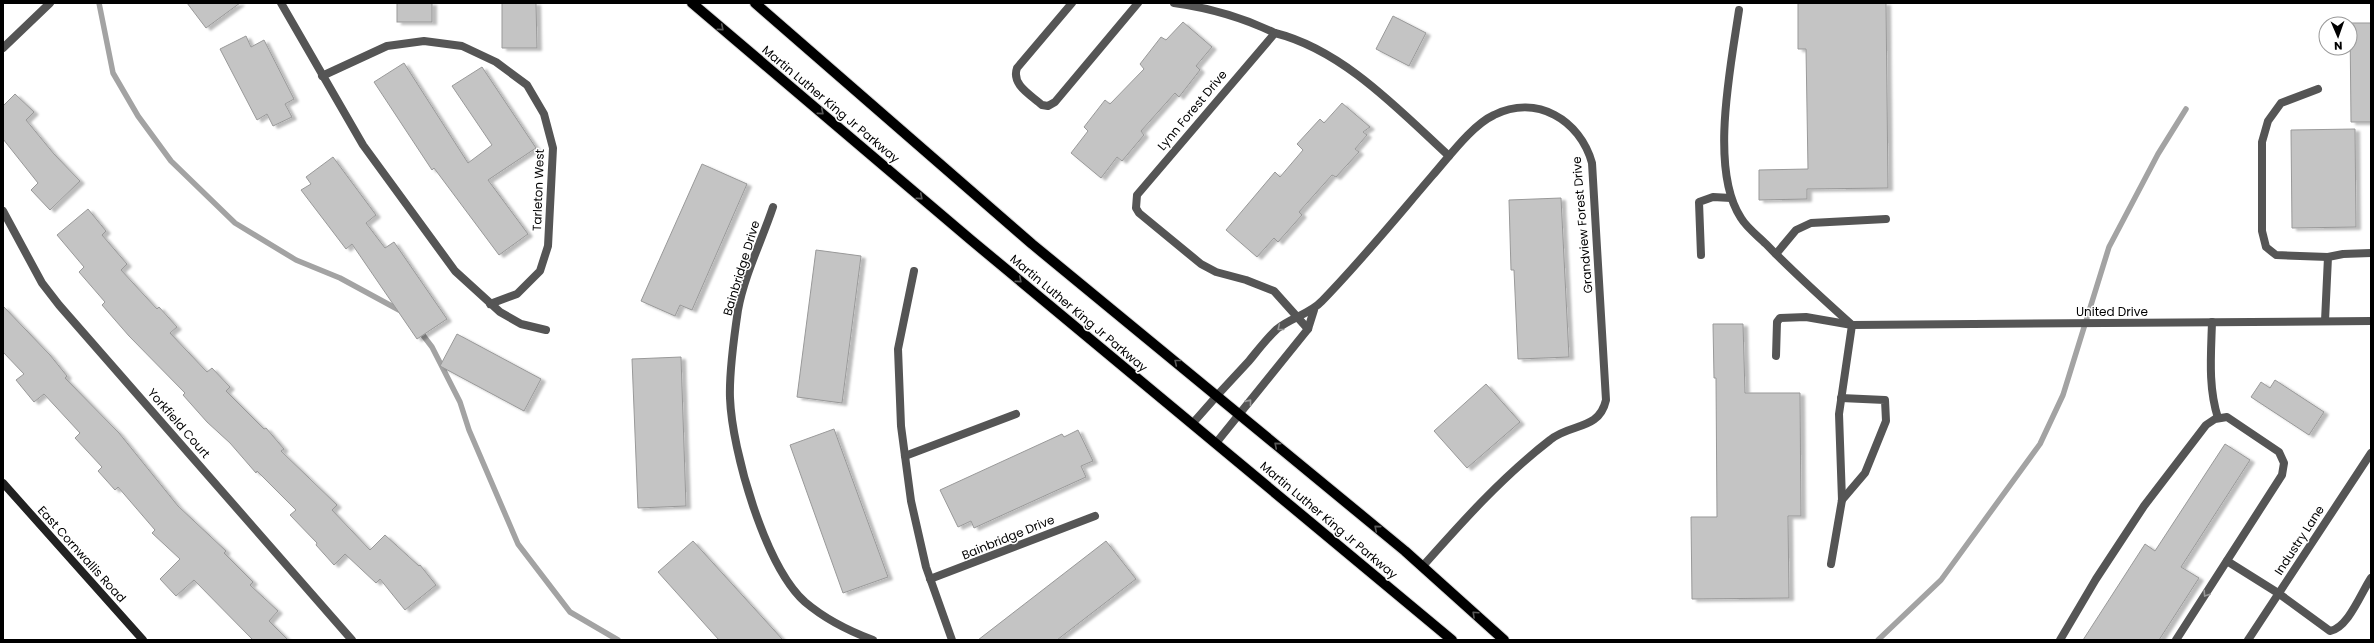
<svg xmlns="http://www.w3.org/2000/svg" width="2374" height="643" viewBox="0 0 2374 643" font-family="Poppins,sans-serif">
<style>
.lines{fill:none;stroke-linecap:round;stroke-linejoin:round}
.stream{stroke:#a3a3a3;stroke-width:5.5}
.building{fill:#c4c4c4;stroke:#999;filter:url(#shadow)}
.primary-casing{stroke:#dbdbdb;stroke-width:12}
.lane{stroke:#555;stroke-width:8}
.street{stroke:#555;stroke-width:8}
.secondary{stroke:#222;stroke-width:8}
.primary{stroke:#000;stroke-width:10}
.oneway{stroke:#595959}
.oneway2{stroke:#999}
.labels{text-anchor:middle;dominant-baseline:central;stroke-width:3;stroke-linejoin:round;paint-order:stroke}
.street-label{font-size:12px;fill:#000;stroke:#fff}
</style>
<defs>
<filter id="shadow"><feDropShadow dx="4.5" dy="2.5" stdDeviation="1" flood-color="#0004"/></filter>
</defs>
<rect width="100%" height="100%" fill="#fff"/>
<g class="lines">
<g class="stream">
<polyline points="99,3 113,73 138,116 171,161 235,223 296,260 340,278 399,310"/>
<polyline points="419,330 432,347 460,402 469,430 518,544 570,612 618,640"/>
<polyline points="1878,640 1941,580 2040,444 2063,395 2109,247 2158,154 2186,109"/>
</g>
</g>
<g class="building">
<polygon points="187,3 240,3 206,28"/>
<rect x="397" y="3" width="35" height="19"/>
<polygon points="502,3 536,3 537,48 502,48"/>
<polygon points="1798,3 1886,3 1888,188 1807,189 1807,199 1759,200 1759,170 1808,169 1806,49 1798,49"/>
<polygon points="1393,16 1426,33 1409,66 1376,49"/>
<polygon points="1183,22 1212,47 1196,66 1200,70 1179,97 1175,93 1141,131 1144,135 1122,161 1117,157 1101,178 1071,153 1088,131 1084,127 1105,100 1110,104 1144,69 1140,64 1161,37 1166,40"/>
<polygon points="2350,23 2371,23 2371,122 2351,122"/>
<polygon points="246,36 251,47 264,40 294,99 285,104 292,117 273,126 267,114 257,120 220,49"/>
<polygon points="404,63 468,163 492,145 452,86 482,67 536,148 488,180 528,234 499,255 434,168 432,170 374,82"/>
<polygon points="15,94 34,112 26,120 54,154 80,181 50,210 31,190 38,183 3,139 3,106"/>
<polygon points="1342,103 1370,127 1363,132 1367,135 1355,149 1359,152 1336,177 1332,175 1299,212 1302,215 1278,242 1274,238 1257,257 1226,230 1275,172 1280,177 1303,150 1297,144 1320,119 1324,123"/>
<polygon points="2355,129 2356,227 2292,228 2291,130"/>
<polygon points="333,157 376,215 366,223 385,248 394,242 447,319 417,339 352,244 346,249 301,190 311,184 306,177"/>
<polygon points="702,164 747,184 692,310 680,305 675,316 641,301"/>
<polygon points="1561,198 1569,357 1518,359 1514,270 1511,270 1509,200"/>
<polygon points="88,209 106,231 102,235 127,264 121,270 157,309 159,307 177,327 170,333 207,372 212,368 230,387 226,391 264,429 266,428 284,449 281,451 337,505 332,510 370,550 385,535 419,566 420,565 436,585 405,610 380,579 376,583 345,554 334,565 316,545 317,543 290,515 296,510 257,471 256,473 230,443 207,422 183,395 185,393 129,336 102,305 105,302 79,272 84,267 57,235"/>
<polygon points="816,250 861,256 842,403 797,397"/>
<polygon points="3,306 50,355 67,376 65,378 119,433 178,506 226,551 224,553 253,582 250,585 278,611 269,621 288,640 253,640 194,580 176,596 160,579 180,559 152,533 155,530 118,487 115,490 98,471 102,467 75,438 80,433 44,394 34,402 16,380 24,374 3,352"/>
<polygon points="1713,324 1743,324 1745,393 1800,393 1801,516 1788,516 1789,598 1692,599 1691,517 1717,517 1716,378 1714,378"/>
<polygon points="457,334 541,379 524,411 440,366"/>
<polygon points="681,357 686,506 638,508 632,359"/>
<polygon points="2275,380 2324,412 2309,435 2251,397 2261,382 2270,388"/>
<polygon points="1486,384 1520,422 1467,468 1434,431"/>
<polygon points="834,429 888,577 843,593 790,445"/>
<polygon points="1078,430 1093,461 1081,466 1086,477 974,528 971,521 958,527 940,490 1062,434 1064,437"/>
<polygon points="2225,444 2250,460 2181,567 2199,578 2159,640 2083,640 2145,544 2155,551"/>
<polygon points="693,541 783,640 719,640 658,572"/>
<polygon points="1106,541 1136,579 1057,640 978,640"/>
</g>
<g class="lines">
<g class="primary-casing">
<g id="primary">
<polyline points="692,3 971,240 1452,640"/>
<polyline points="755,3 1032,244 1405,551 1504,640"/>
</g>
</g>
<g class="lane">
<path d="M1072,3L1017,68C1011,85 1031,95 1042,105L1048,106L1055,102L1138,3"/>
<path d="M1174,3C1210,8 1242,17 1275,33"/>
<path d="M1739,10C1731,65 1709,170 1741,218C1747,228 1758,236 1766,244C1794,273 1823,299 1852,325"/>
<polyline points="2318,89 2281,103 2268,121 2262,142 2262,231 2266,247 2276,255 2328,257"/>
<polyline points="1776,254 1796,230 1811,223 1886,219"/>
<polyline points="1701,255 1699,202 1713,197 1731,198"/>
<polyline points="2325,321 2328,257 2343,254 2371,253"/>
<path d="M2212,322C2211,355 2208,387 2218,418"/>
<polyline points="1776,356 1777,322 1780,318 1806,317 1852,325"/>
<polyline points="1841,398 1885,400 1886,421 1865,473 1842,500"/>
<path d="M2227,561L2278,593L2330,631C2348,628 2361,593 2371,578"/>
<polyline points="1831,564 1842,500 1839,414 1852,325"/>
<polyline points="2060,640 2096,579 2144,506 2206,425 2215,419 2227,417 2279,452 2284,463 2282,475 2176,640"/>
</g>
<g class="street">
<polyline points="281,3 363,145 455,271 500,312 521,324 546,330"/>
<polyline points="3,48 50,3"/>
<polyline points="322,76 387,46 424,41 462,46 496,62 527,85 544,114 553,148 548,246 540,271 517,294 490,304"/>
<path d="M773,207C762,240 744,276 738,310C734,337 729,371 730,398C732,451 765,566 805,602C825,619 849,631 873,640"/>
<polyline points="3,211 42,283 59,305 352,640"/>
<polyline points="914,271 898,349 901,426 911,501 926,567 952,640"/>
<polyline points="1852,325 2371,321"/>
<path d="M1308,329L1274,291L1246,280L1216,272L1201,264L1139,213L1136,208L1137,195L1275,33C1343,50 1399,110 1449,156"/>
<path d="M1192,424C1211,402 1230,381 1249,361C1258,350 1267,338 1277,329C1292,317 1310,314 1322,301C1361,261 1396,218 1432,176C1448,158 1472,125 1494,115C1537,94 1580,120 1592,163L1606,400C1599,431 1570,423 1550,440C1502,477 1462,522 1422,567"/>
<polyline points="1216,443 1308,329 1314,310"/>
<polyline points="905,456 1016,414"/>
<polyline points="930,579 1095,516"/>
<polyline points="2248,640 2371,453"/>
</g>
<polyline class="secondary" points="3,483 143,640"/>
<use href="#primary" class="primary"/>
</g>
<defs><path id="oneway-chevron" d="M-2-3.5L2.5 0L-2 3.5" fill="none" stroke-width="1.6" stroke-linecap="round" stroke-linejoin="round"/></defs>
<g class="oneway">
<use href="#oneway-chevron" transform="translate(721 28) rotate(40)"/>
<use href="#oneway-chevron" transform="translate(821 112) rotate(40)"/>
<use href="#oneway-chevron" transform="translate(920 197) rotate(40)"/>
<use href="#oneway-chevron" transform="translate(1019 280) rotate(40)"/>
<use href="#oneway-chevron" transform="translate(1177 362) rotate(-141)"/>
<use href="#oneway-chevron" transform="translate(1277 445) rotate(-140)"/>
<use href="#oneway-chevron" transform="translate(1377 528) rotate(-140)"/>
<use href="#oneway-chevron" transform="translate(1475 614) rotate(-137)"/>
</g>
<g class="oneway2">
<use href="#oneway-chevron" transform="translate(1280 328) rotate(141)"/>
<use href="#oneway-chevron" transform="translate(1249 402) rotate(-51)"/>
<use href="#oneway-chevron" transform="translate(2206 594) rotate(123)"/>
</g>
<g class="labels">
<g class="street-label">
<text transform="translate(831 104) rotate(40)">Martin Luther King Jr Parkway</text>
<text transform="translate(1192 110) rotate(-50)">Lynn Forest Drive</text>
<text transform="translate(538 190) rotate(-88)">Tarleton West</text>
<text transform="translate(1582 225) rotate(-95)">Grandview Forest Drive</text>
<text transform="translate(741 268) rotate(-73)">Bainbridge Drive</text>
<text x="2112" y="311">United Drive</text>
<text transform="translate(1079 313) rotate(40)">Martin Luther King Jr Parkway</text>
<text transform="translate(179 423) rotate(49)">Yorkfield Court</text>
<text transform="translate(1329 520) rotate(40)">Martin Luther King Jr Parkway</text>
<text transform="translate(1008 537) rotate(-22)">Bainbridge Drive</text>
<text transform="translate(2299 540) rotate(-57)">Industry Lane</text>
<text transform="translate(82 554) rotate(48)">East Cornwallis Road</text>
</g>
</g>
<rect width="2374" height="643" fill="none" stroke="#000000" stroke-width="8"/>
<g transform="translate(2338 36) rotate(178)"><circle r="19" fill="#ffffff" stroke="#999999"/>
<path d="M0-3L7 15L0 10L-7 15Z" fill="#000000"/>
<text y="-6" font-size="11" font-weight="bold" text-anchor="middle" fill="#000000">N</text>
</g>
</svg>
